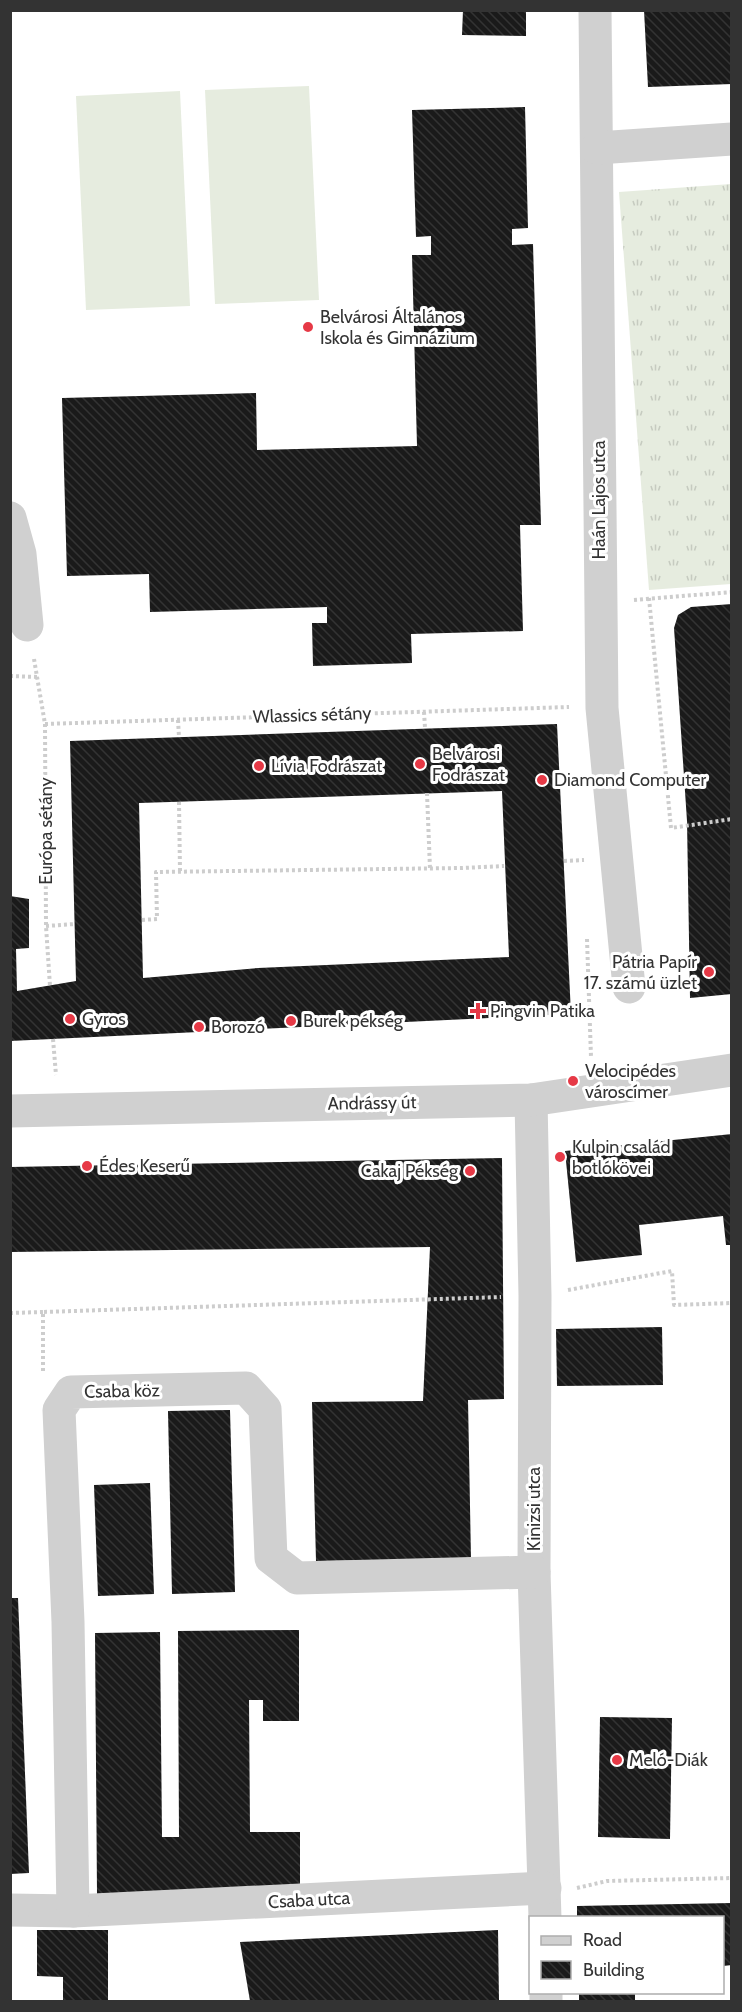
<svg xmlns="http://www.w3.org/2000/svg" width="742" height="2012" viewBox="0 0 742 2012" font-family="Cabin,sans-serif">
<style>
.grass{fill:url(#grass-tufts)}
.pitch{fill:#e6ecdf}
.building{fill:url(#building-back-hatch);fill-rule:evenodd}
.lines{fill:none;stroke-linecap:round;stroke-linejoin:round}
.path{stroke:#cdcdcd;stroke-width:4;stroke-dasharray:3 3;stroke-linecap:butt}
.street{stroke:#d0d0d0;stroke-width:33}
.poi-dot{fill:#e63946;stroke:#fff;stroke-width:2}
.labels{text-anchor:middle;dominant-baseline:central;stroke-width:6;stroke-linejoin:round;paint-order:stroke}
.poi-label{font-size:18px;fill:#333;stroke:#fff;text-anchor:start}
.street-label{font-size:18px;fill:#333;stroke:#fff}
</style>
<defs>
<pattern id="grass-tufts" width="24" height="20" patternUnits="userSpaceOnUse" patternTransform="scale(1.5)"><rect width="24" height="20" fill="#e6ecdf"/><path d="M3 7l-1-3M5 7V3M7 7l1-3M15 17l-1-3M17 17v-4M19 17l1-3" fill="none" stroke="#c6cbc0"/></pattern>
<pattern id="building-back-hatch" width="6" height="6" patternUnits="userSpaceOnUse" patternTransform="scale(1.5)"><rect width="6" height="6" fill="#1a1a1a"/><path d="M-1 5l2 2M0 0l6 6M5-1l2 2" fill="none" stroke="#333"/></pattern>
</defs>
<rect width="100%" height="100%" fill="#fff"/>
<polygon class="grass" points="731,184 731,584 649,590 619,192"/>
<g class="pitch">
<polygon points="309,86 319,300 215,304 205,90"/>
<polygon points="180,91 190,306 86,310 76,96"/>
</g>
<g class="building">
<polygon points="463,10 526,10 526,36 462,35"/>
<polygon points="644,10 732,10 732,84 648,87"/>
<polygon points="525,107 528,228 512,229 512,245 533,244 541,525 520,525 523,631 411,634 412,663 313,666 312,623 327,623 327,607 150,612 149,574 67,576 62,398 256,393 257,450 417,446 412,255 431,255 431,236 416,237 412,110"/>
<polygon points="732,604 732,994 690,998 687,821 674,628 678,615 691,607"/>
<path d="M557,724L571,1014L10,1041V896L29,899V948L16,949L17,991L76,981L70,741ZM502,791L509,957L258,968L143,978L139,803Z"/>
<polygon points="732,1134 732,1245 726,1245 723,1216 639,1225 642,1255 576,1262 565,1151"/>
<polygon points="502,1158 504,1399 468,1400 471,1559 316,1561 312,1402 423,1401 430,1247 10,1252 10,1167"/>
<polygon points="662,1327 663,1385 557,1386 556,1329"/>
<polygon points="230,1410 235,1592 172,1594 168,1411"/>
<polygon points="150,1483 154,1594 98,1596 94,1485"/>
<polygon points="10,1598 18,1598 29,1873 10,1874"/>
<polygon points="299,1630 299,1721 263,1721 263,1700 249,1700 250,1832 300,1832 300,1892 97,1894 95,1633 160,1632 162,1837 179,1837 178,1631"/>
<polygon points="600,1717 672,1718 670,1839 598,1837"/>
<polygon points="732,1903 732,1965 723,1966 723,1917 577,1917 577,1906"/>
<polygon points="37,1930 108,1930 108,2001 63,2001 63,1977 37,1976"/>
<polygon points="498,1930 499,2001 250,2001 240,1942"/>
<rect x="579" y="1992" width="56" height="9"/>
</g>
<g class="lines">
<g class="path">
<polyline points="649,598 671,828 732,819"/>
<polyline points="634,600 732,592"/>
<polyline points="34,659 45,724 46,926 50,986"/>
<polyline points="10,676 38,677"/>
<polyline points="424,712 425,728"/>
<polyline points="178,720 179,737"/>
<polyline points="45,724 569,707"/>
<polyline points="427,793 430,869"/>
<polyline points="179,802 180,871"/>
<polyline points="564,861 584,860"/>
<polyline points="142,920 157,919 156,872 462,868 504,866"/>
<polyline points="46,926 75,924"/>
<polyline points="587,939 591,1057"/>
<polyline points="53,1039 56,1075"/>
<polyline points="568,1290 672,1271 674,1305 732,1303"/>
<polyline points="10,1313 43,1312"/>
<polyline points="43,1371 43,1312 501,1297"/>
<polyline points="577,1888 607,1881 732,1878"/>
</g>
<g class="street">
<polyline points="595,10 602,708 629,987"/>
<polyline points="597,148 732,139"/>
<polyline points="10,518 20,554 27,625"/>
<polyline points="531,1100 535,1296 534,1572 545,1918"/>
<polyline points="10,1111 531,1100 732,1070"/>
<polyline points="10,1910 73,1911 545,1888"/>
<polyline points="73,1911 68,1622 59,1410 71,1392 246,1388 265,1409 271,1558 297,1578 534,1572"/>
<polyline points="546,1992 546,2002"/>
</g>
</g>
<g class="poi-dot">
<circle cx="308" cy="327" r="6"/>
<circle cx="420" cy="764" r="6"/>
<circle cx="259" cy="766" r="6"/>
<circle cx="542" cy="780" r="6"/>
<circle cx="709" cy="972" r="6"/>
<path d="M475 1002h6v6h6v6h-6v6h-6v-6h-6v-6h6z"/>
<circle cx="70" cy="1019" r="6"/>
<circle cx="291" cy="1021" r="6"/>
<circle cx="199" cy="1027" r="6"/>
<circle cx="573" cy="1081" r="6"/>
<circle cx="560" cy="1157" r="6"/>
<circle cx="87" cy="1166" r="6"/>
<circle cx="470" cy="1171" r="6"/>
<circle cx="617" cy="1760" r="6"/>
</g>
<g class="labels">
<g class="poi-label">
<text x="320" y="317">Belvárosi Általános<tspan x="320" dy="21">Iskola és Gimnázium</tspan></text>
<text x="432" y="754">Belvárosi<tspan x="432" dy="21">Fodrászat</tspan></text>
<text x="271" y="766">Lívia Fodrászat</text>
<text x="554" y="780">Diamond Computer</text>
<text x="697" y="962" text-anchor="end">Pátria Papír<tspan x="697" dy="21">17. számú üzlet</tspan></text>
<text x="490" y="1011">Pingvin Patika</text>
<text x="82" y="1019">Gyros</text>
<text x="303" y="1021">Burek pékség</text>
<text x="211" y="1027">Borozó</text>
<text x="585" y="1071">Velocipédes<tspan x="585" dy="21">városcímer</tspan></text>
<text x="572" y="1147">Kulpin család<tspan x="572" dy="21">botlókövei</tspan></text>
<text x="99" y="1166">Édes Keserű</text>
<text x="458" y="1171" text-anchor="end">Cakaj Pékség</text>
<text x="629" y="1760">Meló-Diák</text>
</g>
<g class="street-label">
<text transform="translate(599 500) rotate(-90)">Haán Lajos utca</text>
<text transform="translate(312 715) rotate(-2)">Wlassics sétány</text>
<text transform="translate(46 831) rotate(-90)">Európa sétány</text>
<text transform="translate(372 1103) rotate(-1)">Andrássy út</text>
<text transform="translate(122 1391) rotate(-1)">Csaba köz</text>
<text transform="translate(534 1509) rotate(-90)">Kinizsi utca</text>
<text transform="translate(309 1900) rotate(-3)">Csaba utca</text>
</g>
</g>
<rect width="742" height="2012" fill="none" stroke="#333333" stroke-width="24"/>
<rect x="529" y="1916" width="195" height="78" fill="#ffffff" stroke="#adadad" stroke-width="1.5"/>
<rect x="541" y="1936" width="30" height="9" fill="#d0d0d0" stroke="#adadad" stroke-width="1.5"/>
<text x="583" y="1946" font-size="18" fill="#333333">Road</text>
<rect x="541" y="1961" width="30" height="18" fill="url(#building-back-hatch)" stroke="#adadad" stroke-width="1.5"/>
<text x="583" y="1976" font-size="18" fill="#333333">Building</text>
</svg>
